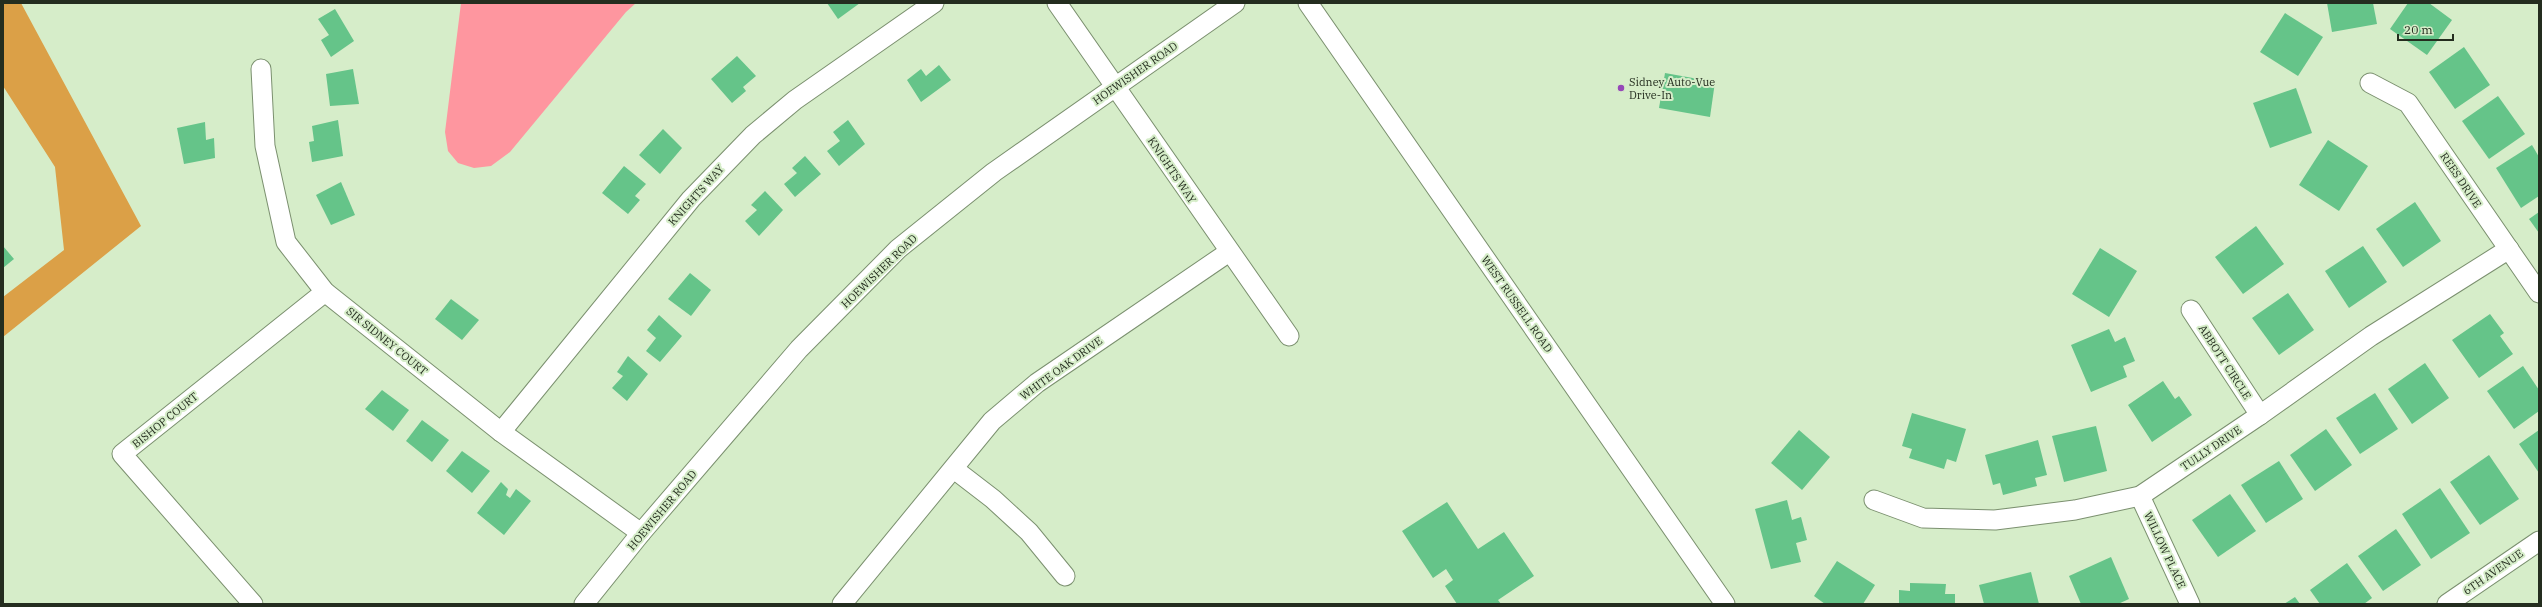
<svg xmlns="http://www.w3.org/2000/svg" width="2542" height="607" viewBox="0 0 2542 607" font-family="'IBM Plex Serif',serif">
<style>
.forest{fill:#dba047}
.water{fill:#fe969f}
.building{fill:#65c489}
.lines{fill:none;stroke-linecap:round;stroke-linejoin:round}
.minor-casing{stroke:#7b906f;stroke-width:21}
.minor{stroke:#fff;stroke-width:19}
.poi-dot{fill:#9647b8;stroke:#d6edc9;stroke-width:1.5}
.labels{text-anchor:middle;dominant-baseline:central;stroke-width:4;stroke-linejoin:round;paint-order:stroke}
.street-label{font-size:11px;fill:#242d1f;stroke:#d6edc9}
.poi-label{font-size:11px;fill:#242d1f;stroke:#d6edc9;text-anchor:start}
</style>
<rect width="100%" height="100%" fill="#d6edc9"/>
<polygon class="forest" points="3,3 21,3 141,226 3,337 3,297 64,250 55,167 3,86"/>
<polygon class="water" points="461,3 636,3 626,12 510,152 491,166 474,168 458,163 448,151 445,132"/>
<g class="building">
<polygon points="827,3 860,3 838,19"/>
<polygon points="2327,3 2373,3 2377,24 2332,32"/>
<polygon points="2408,3 2429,3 2452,20 2427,55 2390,29"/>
<polygon points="335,9 354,41 331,57 321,40 329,35 318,19"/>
<polygon points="2285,13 2323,37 2298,76 2260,52"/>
<polygon points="2464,47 2490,85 2455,109 2429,72"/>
<polygon points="737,56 756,76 743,87 746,91 732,103 711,79"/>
<polygon points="939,65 951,80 921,102 907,80 921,69 926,76"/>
<polygon points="353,69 359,104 330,106 326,74"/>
<polygon points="1665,73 1715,82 1710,117 1659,108"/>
<polygon points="2296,88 2312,133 2270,148 2253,103"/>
<polygon points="2498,96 2525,134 2489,159 2462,121"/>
<polygon points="338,120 343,156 312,162 309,142 314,141 312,126"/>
<polygon points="848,120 865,144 839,166 827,151 840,141 833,132"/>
<polygon points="205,122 206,140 214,138 215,158 184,164 177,128"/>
<polygon points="663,129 682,148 660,174 639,155"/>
<polygon points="2328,140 2368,166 2339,211 2299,185"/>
<polygon points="2532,145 2539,157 2539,196 2521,208 2496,168"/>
<polygon points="805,156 821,174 795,197 784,184 797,173 792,168"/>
<polygon points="624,166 646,184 635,196 640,200 628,214 602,193"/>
<polygon points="341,182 355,215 331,225 316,195"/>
<polygon points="765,191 783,210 759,236 745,221 757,210 751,205"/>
<polygon points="2415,202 2441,241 2403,267 2376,229"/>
<polygon points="2539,212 2539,233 2529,219"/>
<polygon points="2256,226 2284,264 2243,294 2215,257"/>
<polygon points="3,246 14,259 3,268"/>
<polygon points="2363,246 2387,282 2349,308 2325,271"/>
<polygon points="2100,248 2137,271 2109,317 2072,294"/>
<polygon points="690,273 711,290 691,316 668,299"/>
<polygon points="2288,293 2314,330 2279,355 2252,318"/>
<polygon points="451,299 479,320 462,340 435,319"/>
<polygon points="2490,314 2504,333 2500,336 2513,354 2479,378 2452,340"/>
<polygon points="659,315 682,336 660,362 646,351 656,338 647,330"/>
<polygon points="2109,329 2115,342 2125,337 2135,361 2123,366 2127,377 2091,392 2071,345"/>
<polygon points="628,356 648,374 627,401 612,388 623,376 617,372"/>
<polygon points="2425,363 2449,398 2412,424 2388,389"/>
<polygon points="2523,366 2539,390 2539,411 2514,429 2487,391"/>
<polygon points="2163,381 2175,399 2179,396 2192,415 2152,442 2128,405"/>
<polygon points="382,390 409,410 393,431 365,409"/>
<polygon points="2375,393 2398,429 2360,454 2336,418"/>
<polygon points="1912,413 1966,429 1956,462 1947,459 1944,469 1909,458 1912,449 1902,446"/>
<polygon points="422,420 449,440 432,462 406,441"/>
<polygon points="2096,426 2107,471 2064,482 2052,436"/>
<polygon points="2326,429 2352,465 2315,491 2290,455"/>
<polygon points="1799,430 1830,457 1802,490 1771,463"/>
<polygon points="2539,430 2539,473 2519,444"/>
<polygon points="2038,440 2047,475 2035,478 2037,486 2003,495 2000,483 1993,485 1985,455"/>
<polygon points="462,451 490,471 472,493 446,471"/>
<polygon points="2489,455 2519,499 2480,525 2450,482"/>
<polygon points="2279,461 2303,499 2266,523 2241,485"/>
<polygon points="501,482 508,489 506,495 510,498 516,489 531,501 504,535 477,513"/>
<polygon points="2440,488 2470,533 2431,559 2402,514"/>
<polygon points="2230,494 2256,531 2218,557 2192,520"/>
<polygon points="1787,500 1792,520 1801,517 1807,540 1796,543 1801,562 1771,569 1755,509"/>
<polygon points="1447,502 1478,549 1504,532 1534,576 1498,600 1501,604 1457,604 1445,586 1453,580 1446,569 1433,578 1402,531"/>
<polygon points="2396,529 2421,565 2383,591 2358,556"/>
<polygon points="2111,557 2129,599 2118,604 2081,604 2069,576"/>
<polygon points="1837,561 1875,585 1863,604 1825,604 1814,596"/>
<polygon points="2347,563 2372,598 2364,604 2320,604 2310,590"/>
<polygon points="2031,572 2039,604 1984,604 1979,585"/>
<polygon points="1910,583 1946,584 1945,594 1955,594 1955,604 1899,604 1899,590 1910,591"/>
<polygon points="2295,597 2300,604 2284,604"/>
</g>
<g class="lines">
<g class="minor-casing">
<g id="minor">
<polyline points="1057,3 1289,336"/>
<polyline points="1308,3 1725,604"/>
<polyline points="261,69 265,146 286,242 325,292 501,432 641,533"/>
<polyline points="2370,83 2408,103 2539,293"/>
<polyline points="2191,310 2260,415"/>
<polyline points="501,432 691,199 753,135 795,100 934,3"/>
<polyline points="954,469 993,499 1029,532 1065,576"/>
<polyline points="2140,496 2190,604"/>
<polyline points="1874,500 1923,518 1995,520 2075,510 2140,496 2260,415 2371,336 2509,249"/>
<polyline points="253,604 122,454 325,292"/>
<polyline points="584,604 641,533 799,349 898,249 994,172 1235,3"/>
<polyline points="842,604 992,421 1037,383 1229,252"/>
<polyline points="2447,604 2539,541"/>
</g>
</g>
<use href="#minor" class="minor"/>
</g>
<circle class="poi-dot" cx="1621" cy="88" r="4"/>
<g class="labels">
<g class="street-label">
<text transform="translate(1135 73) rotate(-35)">HOEWISHER ROAD</text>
<text transform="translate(1172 170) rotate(56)">KNIGHTS WAY</text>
<text transform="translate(2461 180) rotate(56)">REES DRIVE</text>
<text transform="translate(696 195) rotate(-48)">KNIGHTS WAY</text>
<text transform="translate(879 271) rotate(-44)">HOEWISHER ROAD</text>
<text transform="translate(1517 304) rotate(55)">WEST RUSSELL ROAD</text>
<text transform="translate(387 341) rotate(39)">SIR SIDNEY COURT</text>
<text transform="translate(2225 362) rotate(57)">ABBOTT CIRCLE</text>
<text transform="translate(1061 368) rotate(-36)">WHITE OAK DRIVE</text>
<text transform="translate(165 420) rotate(-39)">BISHOP COURT</text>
<text transform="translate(2211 448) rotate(-34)">TULLY DRIVE</text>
<text transform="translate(662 510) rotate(-50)">HOEWISHER ROAD</text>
<text transform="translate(2165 550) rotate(65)">WILLOW PLACE</text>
<text transform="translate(2493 572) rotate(-35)">6TH AVENUE</text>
</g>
<g class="poi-label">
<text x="1629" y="82">Sidney Auto-Vue<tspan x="1629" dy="13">Drive-In</tspan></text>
</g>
</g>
<rect width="2542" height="607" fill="none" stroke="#242d1f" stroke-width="8"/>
<path d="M2398 34v6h55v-6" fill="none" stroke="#242d1f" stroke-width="2"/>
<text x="2404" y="34" font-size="12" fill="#242d1f" stroke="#d6edc9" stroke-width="3" paint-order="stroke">20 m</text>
</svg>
